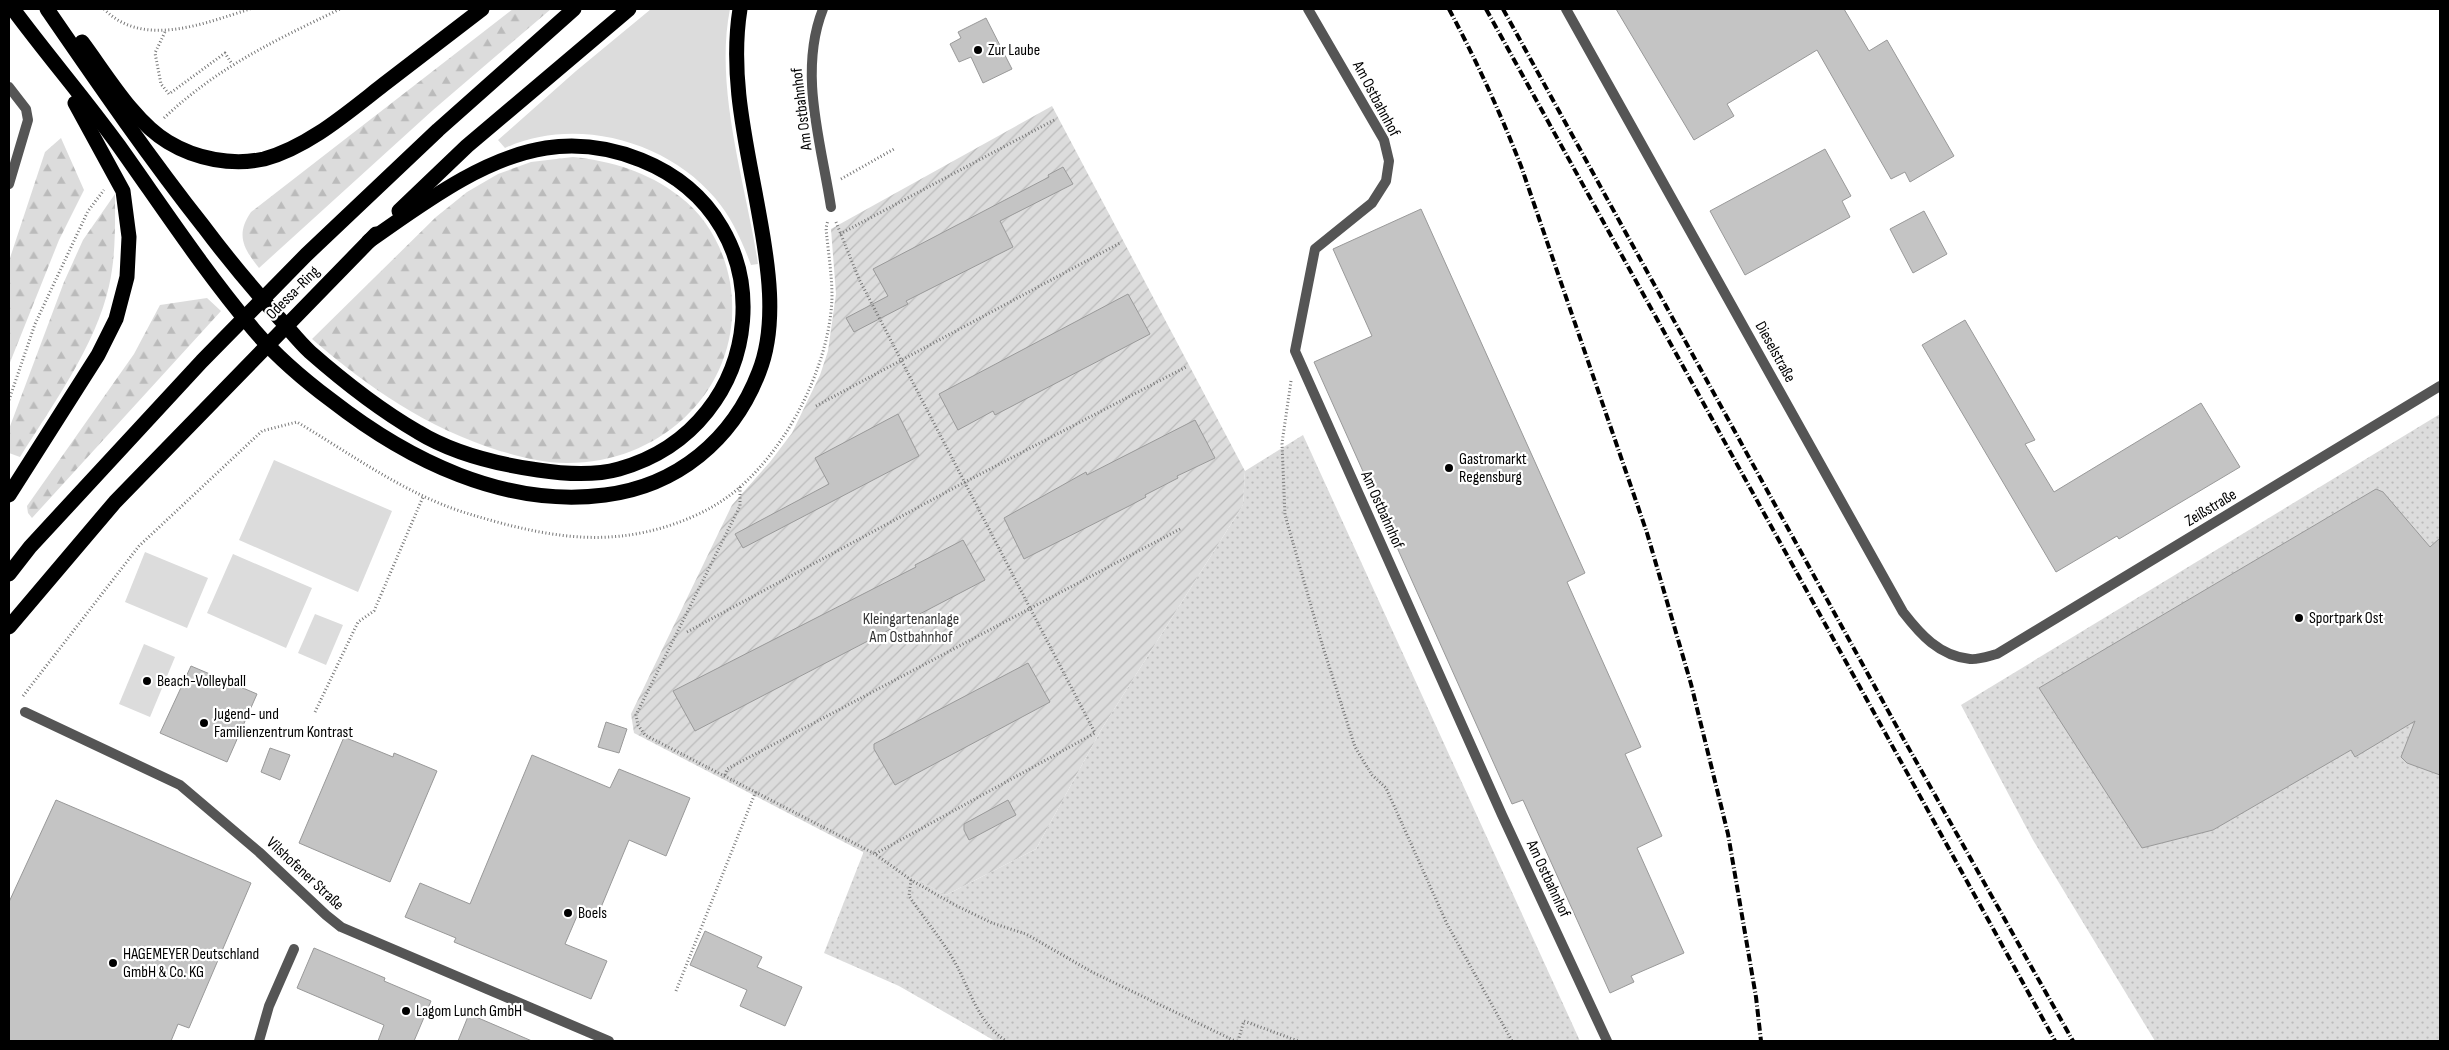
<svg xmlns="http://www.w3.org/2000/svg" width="2449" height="1050" viewBox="0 0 2449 1050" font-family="'Sofia Sans Condensed',sans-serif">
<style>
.grass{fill:#dcdcdc}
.forest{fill:url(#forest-firs)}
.park{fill:url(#park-dots)}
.garden{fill:url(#garden-furrows)}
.building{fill:#c4c4c4;stroke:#999}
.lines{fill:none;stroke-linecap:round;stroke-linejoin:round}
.path{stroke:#777;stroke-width:3;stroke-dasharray:1 2.5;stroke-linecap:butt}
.lane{stroke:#555;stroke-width:10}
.street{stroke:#555;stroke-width:10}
.highway{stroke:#000;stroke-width:15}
.rail{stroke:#000;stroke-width:4;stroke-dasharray:8 2.5 1 2.5;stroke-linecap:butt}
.poi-dot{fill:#000;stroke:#fff;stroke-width:2}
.labels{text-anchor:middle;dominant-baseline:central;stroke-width:4.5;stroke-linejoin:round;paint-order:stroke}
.poi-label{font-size:16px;fill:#000;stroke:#fff;text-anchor:start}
.street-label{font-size:16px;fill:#000;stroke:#fff}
.park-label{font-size:16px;fill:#333;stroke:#fff}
</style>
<defs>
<pattern id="forest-firs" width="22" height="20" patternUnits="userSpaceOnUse" patternTransform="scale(1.25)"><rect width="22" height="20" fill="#dcdcdc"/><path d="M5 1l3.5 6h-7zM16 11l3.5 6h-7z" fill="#bbb"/></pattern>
<pattern id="park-dots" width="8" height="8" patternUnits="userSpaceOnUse" patternTransform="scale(1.25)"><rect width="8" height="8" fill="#dcdcdc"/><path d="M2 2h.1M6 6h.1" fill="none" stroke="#bbb" stroke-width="1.8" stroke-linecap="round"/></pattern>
<pattern id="garden-furrows" width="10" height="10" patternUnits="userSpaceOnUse" patternTransform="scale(1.25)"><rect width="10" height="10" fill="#dcdcdc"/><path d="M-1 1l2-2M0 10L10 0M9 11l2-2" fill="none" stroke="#bbb"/></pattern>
</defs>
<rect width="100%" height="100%" fill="#fff"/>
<g class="grass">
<path d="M651,9H730C714,89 746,184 758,264L751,265C742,241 732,218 715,198C666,140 574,116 505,148L498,140L576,71Z"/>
<polygon points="274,460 392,511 358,592 239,540"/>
<polygon points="145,552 208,578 187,628 125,602"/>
<polygon points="233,554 312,588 286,648 207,613"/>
<polygon points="315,614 343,625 326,665 298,653"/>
<polygon points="144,644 175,657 150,717 119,704"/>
</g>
<g class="forest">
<path d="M513,9H551L433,110L259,268C244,249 235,235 251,212Z"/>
<polygon points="61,138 84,190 59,240 9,365 9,261 45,152"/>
<path d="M573,157C612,161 648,172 679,196C707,217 724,249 730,282C747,383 665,464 566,463C543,463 522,457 500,451C427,428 369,388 312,339L436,217L467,192L498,174L531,162Z"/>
<path d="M115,194C115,224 116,256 109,286C96,345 52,406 20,457L9,453V429L64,282L83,240Z"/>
<polygon points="207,298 221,311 32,518 28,513 27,506 134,354 160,305"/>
</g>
<g class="park">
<polygon points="2440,414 2440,1041 2155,1041 2033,840 1961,705"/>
<polygon points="1303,435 1580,1041 995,1041 899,986 824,953 864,851 946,895 1036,849 1101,730 1243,505 1245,471"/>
</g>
<polygon class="garden" points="1052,106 1245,471 1243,505 1101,730 1036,849 946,895 634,733 631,714 732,505 770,462 792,433 820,375 828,351 836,294 831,229"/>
<g class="building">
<polygon points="1616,9 1844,9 1869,51 1887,40 1954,156 1910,182 1905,172 1891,179 1817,50 1727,104 1734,116 1694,140"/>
<polygon points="986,18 1012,69 983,83 971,57 959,62 950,44 961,38 958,32"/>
<polygon points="1825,149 1851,196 1842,201 1850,217 1745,275 1710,211"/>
<polygon points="1063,167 1073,184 1000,221 1013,247 906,301 908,304 854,332 846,318 888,296 873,269 1049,177 1048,175"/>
<polygon points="1421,209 1585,573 1567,582 1641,747 1625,754 1662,836 1637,848 1684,953 1631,976 1634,982 1610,993 1523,800 1512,804 1314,362 1372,336 1333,249"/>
<polygon points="1924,211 1947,254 1913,273 1890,229"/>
<polygon points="1128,294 1150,334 995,415 993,411 958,430 939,394"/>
<polygon points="1965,320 2035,440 2025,444 2054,492 2201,403 2240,467 2119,539 2117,536 2056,572 1922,345"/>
<polygon points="898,414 919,456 743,548 735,534 829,484 815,458"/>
<polygon points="1195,420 1215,458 1177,476 1178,478 1145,495 1146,497 1131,505 1024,559 1004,518 1086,472 1087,475"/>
<polygon points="2376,489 2383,492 2430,547 2440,538 2440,775 2407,763 2401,757 2415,721 2355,757 2351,750 2213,830 2142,848 2039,688"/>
<polygon points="963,540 985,580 695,731 673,691 916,567 915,565"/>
<polygon points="1028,663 1050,702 895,785 874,749 874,744"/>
<polygon points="191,666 257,694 227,762 160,733"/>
<polygon points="606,722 627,729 619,753 598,747"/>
<polygon points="344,737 393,757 394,753 437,771 390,882 299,843"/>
<polygon points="270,748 290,755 280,780 261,772"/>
<polygon points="532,755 610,788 619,769 690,798 666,856 629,840 597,917 580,909 565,944 607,961 591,999 454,942 456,938 405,917 420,883 470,904"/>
<polygon points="56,800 251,883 189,1028 178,1024 171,1041 9,1041 9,902"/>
<polygon points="1008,800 1016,815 969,840 964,830 964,824"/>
<polygon points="705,931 762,957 757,967 802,987 785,1026 740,1006 747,990 690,965"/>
<polygon points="314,948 385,978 384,981 431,1001 414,1041 378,1041 384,1025 297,988"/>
<polygon points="469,1014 532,1041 458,1041"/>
</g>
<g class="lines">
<g class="path">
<path d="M104,9C143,49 205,23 250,9"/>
<polyline points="165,32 155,53 161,84 169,94 225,53 232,64"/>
<path d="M164,118C218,67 274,41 340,9"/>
<polyline points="841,179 894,149"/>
<polyline points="836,222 859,279 1095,733 875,854"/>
<polyline points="840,234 1056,119"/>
<polyline points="1291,381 1282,443 1285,515 1322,644 1355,747 1372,775 1386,788 1447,924 1512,1041"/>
<polyline points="9,400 35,324 88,211 104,190"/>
<polyline points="816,406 1120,243"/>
<polyline points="740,487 740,506 636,715 638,725 645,735 875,854 911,880 955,905 992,923 1026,934 1092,972 1235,1041"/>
<polyline points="687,632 965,482 1186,367"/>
<path d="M23,696L139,546L262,431L297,422C351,454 405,494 466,513C515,528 569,542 621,536C651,533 686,522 712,507C778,470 830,371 832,297C832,274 828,251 826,228L828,220"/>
<polyline points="315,712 358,622 374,611 423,497"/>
<polyline points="725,775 727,769 1182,528"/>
<path d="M911,880L909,896C923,917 940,937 953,959C970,988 976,1021 1006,1041"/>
<polyline points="676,991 756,791"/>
<polyline points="1238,1041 1244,1021 1298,1041"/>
</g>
<g class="lane">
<polyline points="9,87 26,109 28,120 9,184"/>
<polyline points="259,1041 269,1006 294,949"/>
</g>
<g class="street">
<path d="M823,9C798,72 821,142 831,207"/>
<polyline points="1308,9 1384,140 1389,161 1386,181 1372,203 1315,249 1295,351 1502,815 1607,1041"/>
<path d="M1566,9L1903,612C1920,634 1939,656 1970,659C1978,660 1989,656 1997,654L2440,386"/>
<polyline points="25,712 180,785 259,852 326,915 341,927 609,1041"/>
</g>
<g class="highway">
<path d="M13,9C47,55 85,99 119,146C163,208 205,272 254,330C277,357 303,379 331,400C408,460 504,508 605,495C677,486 733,440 759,372C778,324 768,263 759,214C747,146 729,78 740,9"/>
<path d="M47,9C98,83 148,156 204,227C228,259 253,289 280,319C290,330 299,342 310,352C343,381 380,410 418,432C454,454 496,464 538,470C564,474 594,476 619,469C770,427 790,220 641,160C611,148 579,143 546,148C482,158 421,205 369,241"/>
<path d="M82,42C106,74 134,122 168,142C196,159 232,166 264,159C308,147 347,113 383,85C416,60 449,34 482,9"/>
<polyline points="399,211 467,146 629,9"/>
<polyline points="9,495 98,355 116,319 127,277 129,237 123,191 75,103"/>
<polyline points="9,574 30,547 202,361 306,255 438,130 574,9"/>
<polyline points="9,627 115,502 376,234"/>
</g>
<g class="rail">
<path d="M1449,9C1476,60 1500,112 1521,166L1647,533L1691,684L1728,834L1756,997L1761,1041"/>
<polyline points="1486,9 2055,1041"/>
<polyline points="1503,9 1903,738 2073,1041"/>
</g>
</g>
<g class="poi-dot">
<circle cx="978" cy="50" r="5"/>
<circle cx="1449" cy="468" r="5"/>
<circle cx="2299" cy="618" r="5"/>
<circle cx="147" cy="681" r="5"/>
<circle cx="204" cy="723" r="5"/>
<circle cx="568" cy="913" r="5"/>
<circle cx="113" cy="963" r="5"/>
<circle cx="406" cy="1011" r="5"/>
</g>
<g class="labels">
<g class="poi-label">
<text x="988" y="50">Zur Laube</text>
<text x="1459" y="459">Gastromarkt<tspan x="1459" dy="18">Regensburg</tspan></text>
<text x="2309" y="618">Sportpark Ost</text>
<text x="157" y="681">Beach-Volleyball</text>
<text x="214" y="714">Jugend- und<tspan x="214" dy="18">Familienzentrum Kontrast</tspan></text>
<text x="578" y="913">Boels</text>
<text x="123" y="954">HAGEMEYER Deutschland<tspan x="123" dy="18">GmbH &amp; Co. KG</tspan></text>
<text x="416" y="1011">Lagom Lunch GmbH</text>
</g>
<g class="street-label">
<text transform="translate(1376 99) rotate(62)">Am Ostbahnhof</text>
<text transform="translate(802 109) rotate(-97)">Am Ostbahnhof</text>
<text transform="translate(293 293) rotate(-45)">Odessa-Ring</text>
<text transform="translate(1775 352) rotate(61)">Dieselstraße</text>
<text transform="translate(2211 508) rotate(-31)">Zeißstraße</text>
<text transform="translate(1382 510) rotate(66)">Am Ostbahnhof</text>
<text transform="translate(305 874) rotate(43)">Vilshofener Straße</text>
<text transform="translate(1548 879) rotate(65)">Am Ostbahnhof</text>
</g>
<g class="park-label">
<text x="911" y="619">Kleingartenanlage<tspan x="911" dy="18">Am Ostbahnhof</tspan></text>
</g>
</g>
<rect width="2449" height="1050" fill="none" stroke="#000000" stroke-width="20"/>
</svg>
